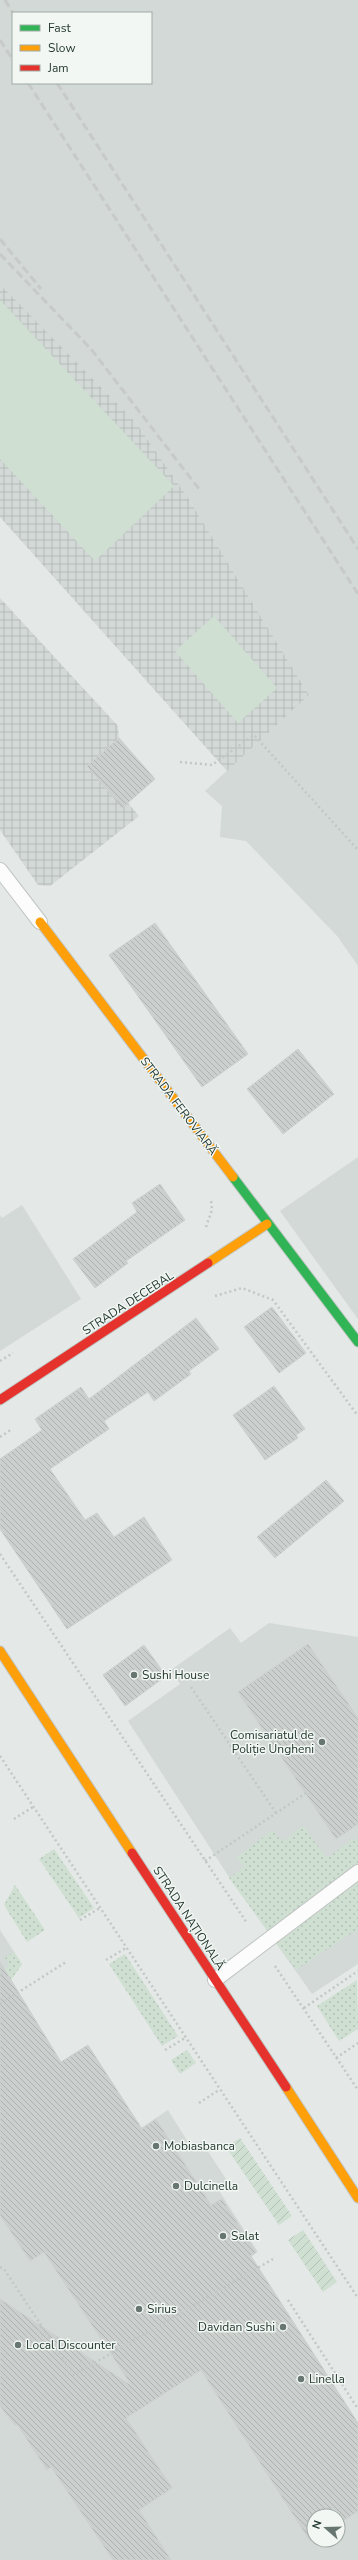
<svg xmlns="http://www.w3.org/2000/svg" width="358" height="2560" viewBox="0 0 358 2560" font-family="'Nunito Sans',sans-serif">
<style>
.built{fill:#d2d9d6;fill-rule:evenodd}
.industrial{fill:url(#industrial-grid)}
.grass{fill:url(#grass-dots)}
.garden{fill:url(#garden-furrows)}
.pitch{fill:#cfe0d3}
.building{fill:url(#building-back-hatch);stroke:#cdd1cf}
.lines{fill:none;stroke-linecap:round;stroke-linejoin:round}
.lane-casing{stroke:#c1c5c3;stroke-width:16}
.fast-casing{stroke:#c0c6c3;stroke-width:11}
.slow-casing{stroke:#c0c6c3;stroke-width:11}
.jam-casing{stroke:#c0c6c3;stroke-width:11}
.path{stroke:#c1c8c5;stroke-width:2.5;stroke-dasharray:2 3;stroke-linecap:butt}
.lane{stroke:#fbfcfb;stroke-width:14}
.fast{stroke:#30b455;stroke-width:9}
.slow{stroke:#ff9f0a;stroke-width:9}
.jam{stroke:#e5322d;stroke-width:9}
.rail{stroke:#c7cac9;stroke-width:3;stroke-dasharray:8 4;stroke-linecap:butt}
.poi-dot{fill:#677671;stroke:#f2f7f4;stroke-width:1.5}
.labels{text-anchor:middle;dominant-baseline:central;stroke-width:3;stroke-linejoin:round;paint-order:stroke}
.street-label{font-size:12px;fill:#243932;stroke:#f2f7f4}
.poi-label{font-size:12px;fill:#243932;stroke:#f2f7f4;text-anchor:start}
</style>
<defs>
<pattern id="industrial-grid" width="8" height="8" patternUnits="userSpaceOnUse"><rect width="8" height="8" fill="#d2d9d6"/><path d="M0 4h8M4 0v8" fill="none" stroke="#b4bbb8"/></pattern>
<pattern id="grass-dots" width="8" height="8" patternUnits="userSpaceOnUse"><rect width="8" height="8" fill="#cfe0d3"/><path d="M2 2h.1M6 6h.1" fill="none" stroke="#b2c1b6" stroke-width="1.8" stroke-linecap="round"/></pattern>
<pattern id="garden-furrows" width="10" height="10" patternUnits="userSpaceOnUse"><rect width="10" height="10" fill="#cfe0d3"/><path d="M-1 1l2-2M0 10L10 0M9 11l2-2" fill="none" stroke="#b2c1b6"/></pattern>
<pattern id="building-back-hatch" width="6" height="6" patternUnits="userSpaceOnUse"><rect width="6" height="6" fill="#cbd0ce"/><path d="M-1 5l2 2M0 0l6 6M5-1l2 2" fill="none" stroke="#aeb3b1"/></pattern>
</defs>
<rect width="100%" height="100%" fill="#e4e8e6"/>
<g class="built">
<path d="M0,0H358V966L338,937L246,841L220,837L222,806L205,791L309,695L188,498L137,424L0,284ZM13,13H151V83H13Z"/>
<polygon points="358,1157 358,1319 280,1211"/>
<polygon points="22,1205 81,1299 0,1351 0,1215 2,1218"/>
<polygon points="269,1623 358,1637 358,1964 312,1994 229,1877 128,1721 180,1684 171,1670 230,1628 241,1643"/>
<path d="M0,1930L22,1964L11,1980L51,2046L20,2064L141,2128L168,2110L191,2147L201,2141L228,2182L218,2189L258,2252L250,2257L358,2423V2560H0ZM314,2516H338V2540H314Z"/>
</g>
<g class="industrial">
<polygon points="0,284 137,424 188,498 309,695 227,771 0,517"/>
<polygon points="0,598 118,726 119,738 155,779 128,803 139,816 50,886 38,885 0,830"/>
</g>
<g class="grass">
<polygon points="303,1826 327,1858 354,1838 358,1843 358,1929 296,1970 229,1878 244,1867 237,1857 273,1830 282,1842"/>
<polygon points="54,1849 94,1908 79,1918 39,1859"/>
<polygon points="15,1885 45,1930 27,1942 4,1905"/>
<polygon points="14,1952 22,1964 11,1980 0,1972 10,1965 5,1958"/>
<polygon points="125,1954 178,2036 162,2046 109,1964"/>
<polygon points="357,1980 358,2029 339,2041 317,2006"/>
<polygon points="187,2050 196,2063 180,2074 171,2060"/>
</g>
<g class="garden">
<polygon points="240,2138 292,2216 279,2225 226,2147"/>
<polygon points="303,2230 337,2282 323,2292 288,2240"/>
</g>
<g class="pitch">
<polygon points="0,300 174,486 95,561 0,459"/>
<polygon points="214,616 277,688 238,723 175,651"/>
</g>
<g class="building">
<polygon points="119,738 155,779 122,808 87,766"/>
<polygon points="155,923 248,1054 202,1087 109,955"/>
<polygon points="298,1049 334,1094 283,1134 247,1089"/>
<polygon points="160,1184 185,1220 126,1261 128,1263 95,1288 73,1259 137,1212 132,1203"/>
<polygon points="272,1307 306,1353 279,1373 244,1327"/>
<polygon points="196,1318 219,1349 189,1371 191,1374 154,1401 148,1392 104,1421 109,1429 50,1469 85,1520 97,1513 114,1537 144,1517 172,1560 67,1629 0,1529 0,1459 42,1430 35,1419 81,1387 89,1399"/>
<polygon points="274,1386 305,1429 296,1435 298,1438 265,1460 233,1415"/>
<polygon points="326,1480 344,1501 275,1558 257,1537"/>
<polygon points="308,1644 358,1718 358,1824 336,1839 238,1692"/>
<polygon points="144,1645 166,1676 125,1706 103,1675"/>
<polygon points="0,1962 61,2062 88,2045 142,2129 156,2119 211,2205 222,2199 256,2252 251,2256 358,2423 358,2511 338,2524 338,2516 314,2516 314,2539 310,2541 201,2370 126,2418 172,2488 139,2510 171,2560 113,2560 51,2467 47,2470 17,2424 15,2425 0,2406 0,2299 132,2386 44,2252 30,2261 0,2215"/>
</g>
<g class="lines">
<g class="lane-casing">
<g id="lane">
<polyline points="0,870 40,922"/>
<polyline points="215,1980 358,1872"/>
</g>
</g>
<g class="fast-casing">
<polyline id="fast" points="233,1177 358,1342"/>
</g>
<g class="slow-casing">
<g id="slow">
<polyline points="40,922 233,1177"/>
<polyline points="208,1263 267,1224"/>
<polyline points="0,1651 132,1853"/>
<polyline points="286,2087 358,2198"/>
</g>
</g>
<g class="jam-casing">
<g id="jam">
<polyline points="0,1400 208,1263"/>
<polyline points="132,1853 286,2087"/>
</g>
</g>
<g class="path">
<polyline points="180,762 212,765 254,735 358,850"/>
<polyline points="206,1227 212,1210 211,1199"/>
<polyline points="215,1296 242,1288 273,1300 358,1416"/>
<polyline points="0,1361 13,1353"/>
<polyline points="0,1437 12,1429"/>
<polyline points="0,1554 247,1923"/>
<polyline points="191,1687 276,1813"/>
<polyline points="0,1756 358,2298"/>
<polyline points="14,1819 33,1807"/>
<polyline points="205,1861 306,1793"/>
<polyline points="80,1920 100,1908"/>
<polyline points="106,1960 126,1948"/>
<polyline points="275,1966 358,2090"/>
<polyline points="0,2004 66,1962"/>
<polyline points="304,2008 358,1971"/>
<polyline points="165,2050 185,2038"/>
<polyline points="336,2058 358,2043"/>
<polyline points="199,2103 219,2090"/>
<polyline points="0,2267 4,2269 74,2375 273,2259"/>
<polyline points="288,2300 358,2409"/>
<polyline points="38,2331 44,2329"/>
</g>
<use href="#lane" class="lane"/>
<use href="#fast" class="fast"/>
<use href="#slow" class="slow"/>
<use href="#jam" class="jam"/>
<g class="rail">
<polyline points="5,0 13,13"/>
<polyline points="0,40 13,60"/>
<polyline points="28,83 358,594"/>
<polyline points="57,83 358,549"/>
<polyline points="0,239 41,289"/>
<polyline points="0,254 91,349 199,489"/>
</g>
</g>
<g class="poi-dot">
<circle cx="134" cy="1675" r="4"/>
<circle cx="322" cy="1742" r="4"/>
<circle cx="156" cy="2146" r="4"/>
<circle cx="176" cy="2186" r="4"/>
<circle cx="223" cy="2236" r="4"/>
<circle cx="139" cy="2309" r="4"/>
<circle cx="283" cy="2327" r="4"/>
<circle cx="18" cy="2345" r="4"/>
<circle cx="301" cy="2379" r="4"/>
</g>
<g class="labels">
<g class="street-label">
<text transform="translate(179 1106) rotate(53)">STRADA FEROVIARĂ</text>
<text transform="translate(128 1303) rotate(-33)">STRADA DECEBAL</text>
<text transform="translate(189 1918) rotate(57)">STRADA NAȚIONALĂ</text>
</g>
<g class="poi-label">
<text x="142" y="1675">Sushi House</text>
<text x="314" y="1735" text-anchor="end">Comisariatul de<tspan x="314" dy="14">Poliție Ungheni</tspan></text>
<text x="164" y="2146">Mobiasbanca</text>
<text x="184" y="2186">Dulcinella</text>
<text x="231" y="2236">Salat</text>
<text x="147" y="2309">Sirius</text>
<text x="275" y="2327" text-anchor="end">Davidan Sushi</text>
<text x="26" y="2345">Local Discounter</text>
<text x="309" y="2379">Linella</text>
</g>
</g>
<rect x="12" y="12" width="140" height="72" fill="#f2f7f4" stroke="#a0aba6"/>
<rect x="20" y="25" width="20" height="6" fill="#30b455" stroke="#a0aba6"/>
<text x="48" y="32" font-size="12" fill="#243932">Fast</text>
<rect x="20" y="45" width="20" height="6" fill="#ff9f0a" stroke="#a0aba6"/>
<text x="48" y="52" font-size="12" fill="#243932">Slow</text>
<rect x="20" y="65" width="20" height="6" fill="#e5322d" stroke="#a0aba6"/>
<text x="48" y="72" font-size="12" fill="#243932">Jam</text>
<g transform="translate(326 2528) rotate(290)"><circle r="19" fill="#f2f7f4" stroke="#a0aba6"/>
<path d="M0-3L7 15L0 10L-7 15Z" fill="#677671"/>
<text y="-6" font-size="11" font-weight="bold" text-anchor="middle" fill="#243932">N</text>
</g>
</svg>
